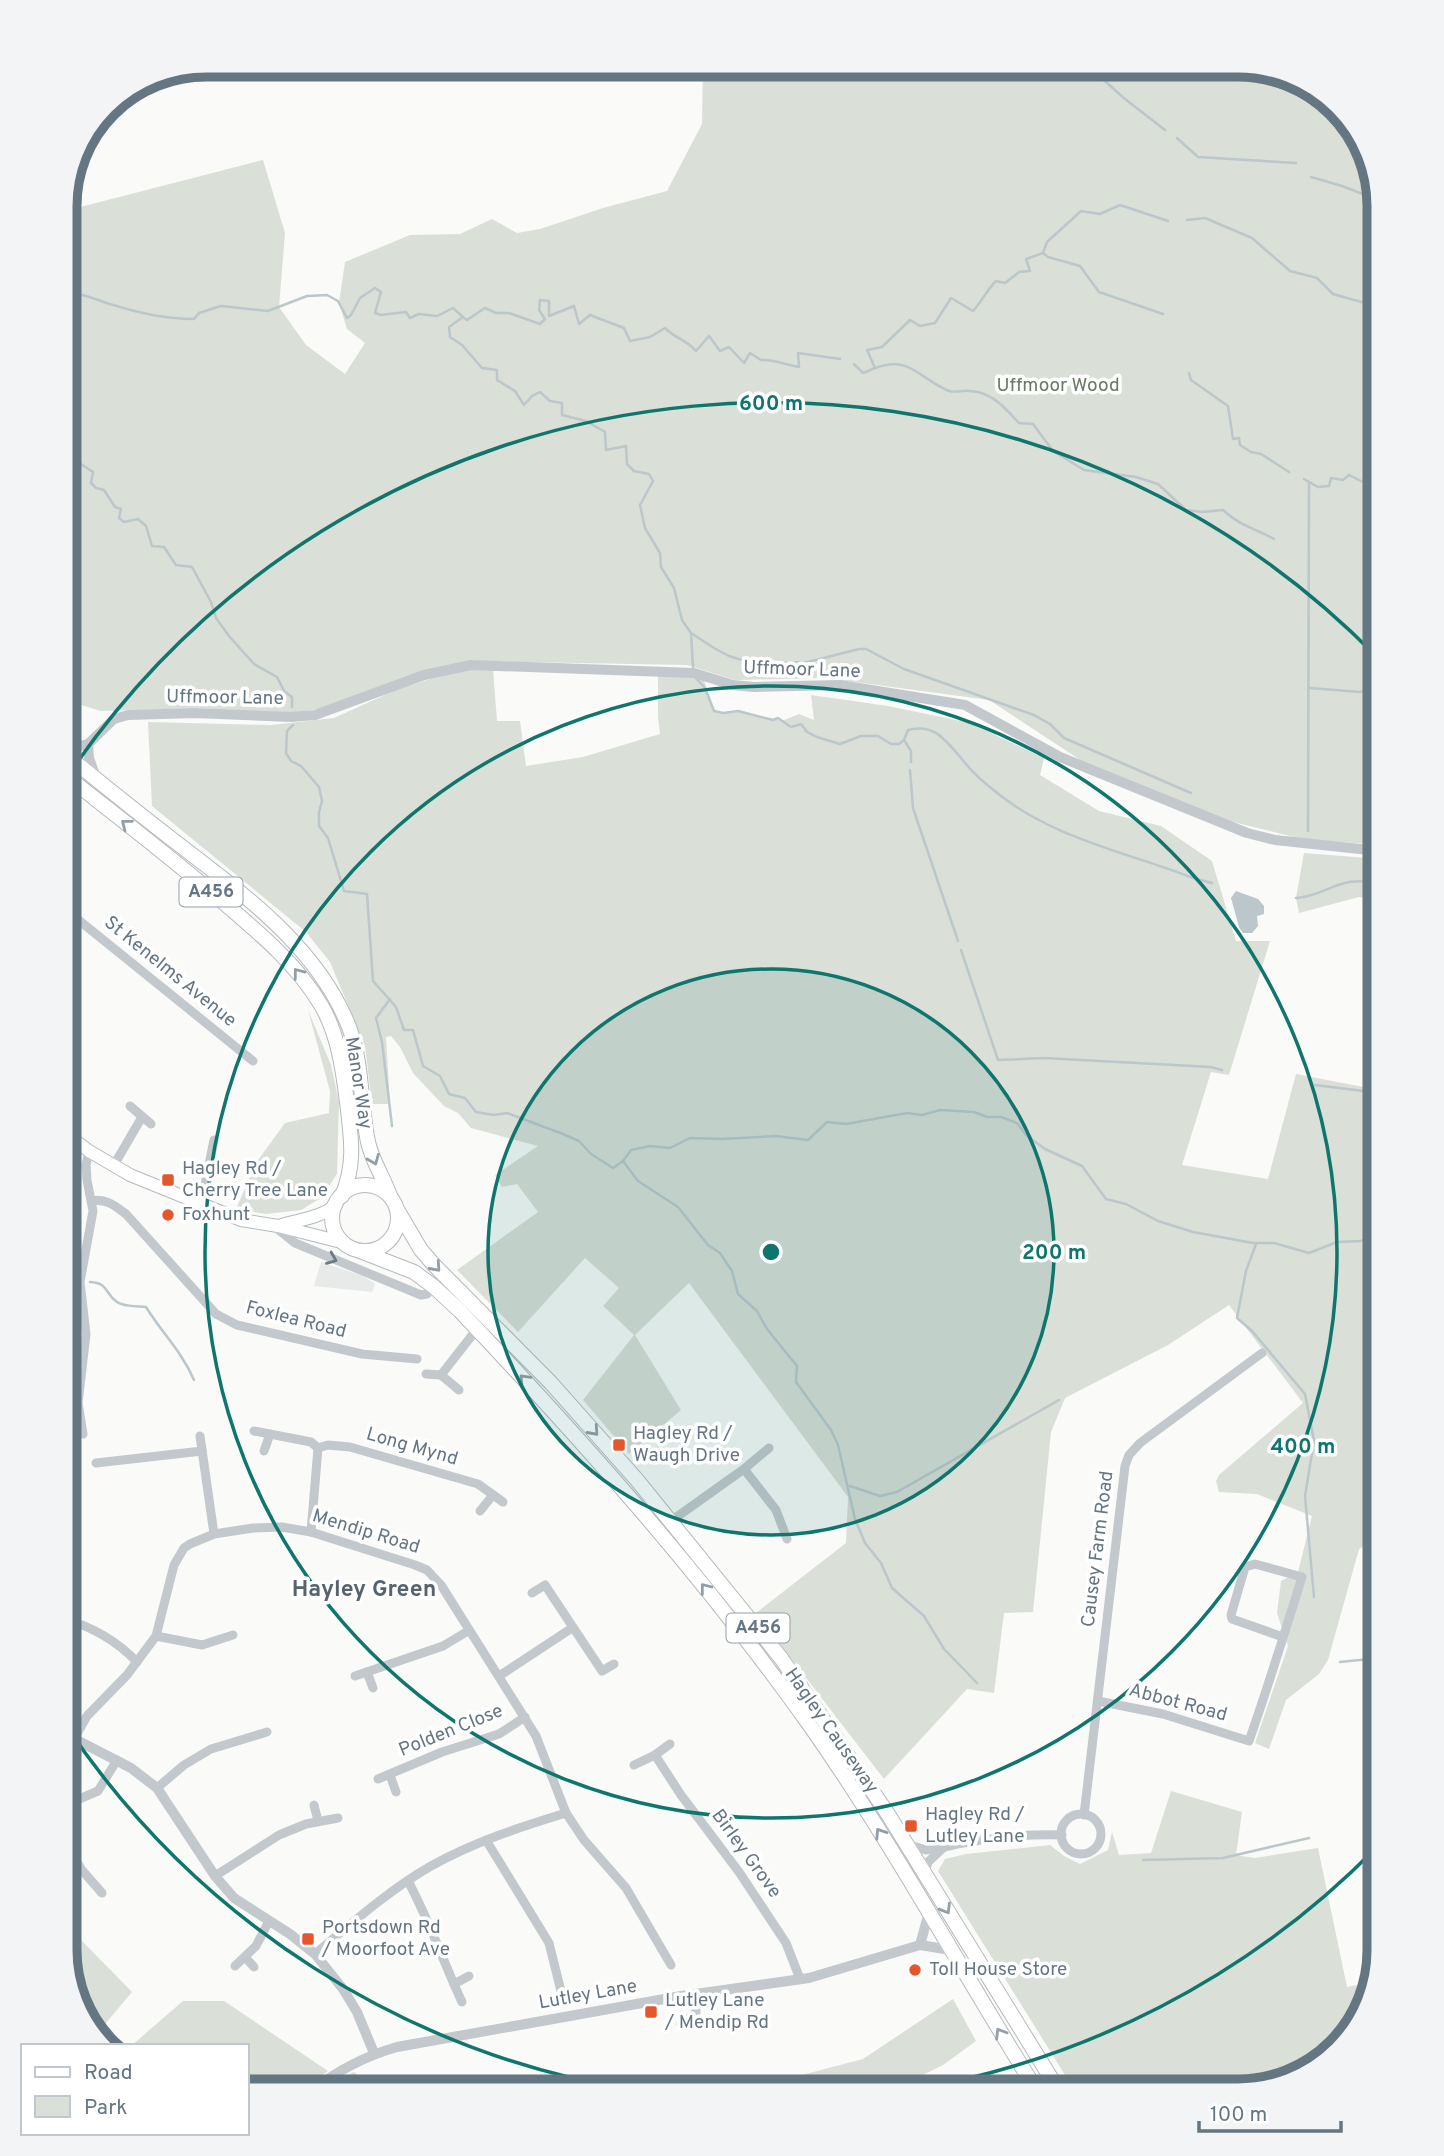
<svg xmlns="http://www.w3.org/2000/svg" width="1444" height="2156" viewBox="0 0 1444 2156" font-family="Overpass,sans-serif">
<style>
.built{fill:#e8e9e9}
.green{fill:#dadfd7}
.water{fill:#bbc7cb}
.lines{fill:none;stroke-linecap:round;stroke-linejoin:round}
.stream{stroke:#bbc7cb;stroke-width:2.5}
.secondary-casing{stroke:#b3babf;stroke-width:14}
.trunk-casing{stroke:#b4b9bd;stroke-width:16}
.minor{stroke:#c3c8cc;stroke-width:9}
.tertiary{stroke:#c3c8cc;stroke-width:10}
.secondary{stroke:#fff;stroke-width:12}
.trunk{stroke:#fff;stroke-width:14}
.oneway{stroke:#939fa8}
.oneway2{stroke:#6a7a87}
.ring{fill:none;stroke:#0f766e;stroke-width:3.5}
.poi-dot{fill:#e4572e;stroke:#fff;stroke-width:2.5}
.labels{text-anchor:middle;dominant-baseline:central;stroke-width:7;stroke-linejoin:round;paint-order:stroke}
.shield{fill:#fff;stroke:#939fa8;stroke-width:2}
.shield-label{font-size:18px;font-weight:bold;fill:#657683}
.park-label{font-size:19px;fill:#687a64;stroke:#fff}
.street-label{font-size:19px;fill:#657683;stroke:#fff}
.poi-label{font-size:19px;fill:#657683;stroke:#fff;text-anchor:start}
.quarter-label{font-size:23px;font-weight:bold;fill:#57646e;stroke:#fff}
.rim{fill:none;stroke:#657683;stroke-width:9}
.centre{fill:#0f766e;stroke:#fff;stroke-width:3.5}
.ring-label{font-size:21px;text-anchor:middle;font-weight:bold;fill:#0f766e;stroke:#fff;stroke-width:7;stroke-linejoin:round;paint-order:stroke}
</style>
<rect width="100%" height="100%" fill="#fafaf8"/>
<polygon class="built" points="321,1262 363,1276 375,1284 372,1292 314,1286"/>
<g class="green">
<polygon points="703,65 1247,65 1309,84 1361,136 1379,206 1379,845 1302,839 1221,819 1082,761 989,700 825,678 735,680 687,665 469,661 323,708 294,713 198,708 101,711 65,700 65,211 263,160 285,233 279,307 306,345 345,374 365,343 347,329 339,303 345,262 410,235 460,234 492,219 517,233 540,229 603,208 667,191 702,124"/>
<polygon points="493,669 497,721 520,721 526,766 583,757 660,734 658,717 658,676 693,675 704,680 714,711 723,713 738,711 782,721 799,714 814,720 811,695 888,706 970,723 1044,758 1040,775 1099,811 1161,826 1212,861 1236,941 1270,941 1229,1075 1211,1072 1182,1165 1268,1179 1296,1074 1379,1090 1379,1537 1359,1549 1328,1660 1319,1674 1286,1700 1269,1749 1255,1743 1288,1646 1277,1613 1281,1581 1298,1572 1312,1516 1257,1494 1219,1492 1216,1481 1219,1475 1303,1403 1229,1305 1168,1345 1065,1398 1051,1432 1033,1612 1004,1613 994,1693 967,1689 884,1779 756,1613 846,1543 848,1497 689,1283 635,1335 681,1410 629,1454 583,1400 634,1335 603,1306 619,1288 585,1258 518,1332 457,1270 538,1212 517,1184 502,1187 495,1175 538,1146 471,1128 458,1113 444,1106 413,1073 400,1047 391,1036 386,1037 390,1104 372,1104 365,1046 330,962 306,932 152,806 148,722 271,725 334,718 396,690 430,679 467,670"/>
<polygon points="1304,853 1379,859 1379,899 1359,897 1299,913 1296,898"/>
<polygon points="308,1010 331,1065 339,1102 337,1174 321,1198 301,1210 266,1214 236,1209 256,1163 285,1123 329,1113 330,1091"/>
<polygon points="1171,1791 1242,1812 1236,1855 1255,1858 1318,1848 1347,1987 1371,1982 1360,2021 1308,2073 1238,2091 1075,2091 938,1871 945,1859 966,1854 1050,1845 1064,1856 1080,1864 1108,1850 1112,1832 1119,1855 1151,1853"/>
<polygon points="79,1938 132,1992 101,2029 118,2046 107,2046 83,2020 65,1950 65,1943"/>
<polygon points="953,1999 976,2041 943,2065 890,2091 788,2091 775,2082 863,2059"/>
<polygon points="183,2001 224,2001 328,2071 301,2091 247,2091 247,2046 131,2046"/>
<polygon points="354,2072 376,2091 315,2091"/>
</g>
<polygon class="water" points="1236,891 1258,899 1264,906 1264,914 1257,916 1258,926 1252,933 1243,933 1239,927 1231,898"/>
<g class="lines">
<g class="stream">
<polyline points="1087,65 1125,99 1165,130"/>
<polyline points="1177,138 1198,157 1296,163"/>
<polyline points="1311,177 1342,186 1378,200"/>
<polyline points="1187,220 1205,218 1252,238 1290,271 1317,278 1333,294 1379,307"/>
<polyline points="1043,253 1048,257 1080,266 1099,292 1163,314"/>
<path d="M65,293C83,293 96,300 113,305C140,313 165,319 194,319L199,313L221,306L268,311L307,296L327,295L338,301L347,318L351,315L360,298L375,288L381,292L375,313L381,315L406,312L410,318L419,314L437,316L453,308L463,317L449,327L450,337L462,345L482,368L497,370V380L515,391L524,405L532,396L540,392L550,401L562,403V415L586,421L605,432L606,450L626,446L627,464L634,471L649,474L653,481L640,505L645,528L660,553L661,567L674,588L682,620L691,633L714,648L729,656L761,666"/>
<path d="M464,318L467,320L485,308L496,313H509L540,324L545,319L539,310L540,300L549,301V316L574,306L579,324L590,315L624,328L630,341L650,337L665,328C677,340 686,339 696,351L709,336L720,351L729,347L744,363L750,353L761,360C775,359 786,365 799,367L798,353L840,359"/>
<path d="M854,364L863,373L875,368L867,350L882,347L910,320L920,326L935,323L951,298L973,311C982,301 987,290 996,281L1005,283L1019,272L1030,271L1026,259L1043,253L1047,242L1081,211L1100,214L1120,205L1168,221"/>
<path d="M875,368C911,355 919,379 949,391C955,393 963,390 970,391C992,392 1005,408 1019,423L1033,424L1053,451L1084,470L1136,477L1158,484L1186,510L1202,512L1223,510C1240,526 1254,528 1274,539"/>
<polyline points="1189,373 1191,380 1228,406 1233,439 1239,438 1240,445 1251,452 1261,454 1289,472"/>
<polyline points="65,451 69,454"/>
<polyline points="73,459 93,472 91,483 96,488 104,490 115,507 121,509 119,518 124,522 138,519 146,526 152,546 164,547 176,565 192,567 211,602 216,618 229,636 254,664 277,677 284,691 292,697 292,707"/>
<polyline points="1304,479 1318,487 1329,486 1331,478 1343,480 1349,475 1367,484 1379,484"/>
<polyline points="691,633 693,667"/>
<polyline points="775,663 808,662 859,649 866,649 904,669 1034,715 1050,724 1064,738 1191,793"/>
<path d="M696,678L705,688L714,711L723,713L738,711L773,720L778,718L791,727L801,724L807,732L817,737L840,744L861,736H878L891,744H899L904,740L908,730C935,723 946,741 961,758C971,771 983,782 996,792C1052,838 1126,852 1193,878L1212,883"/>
<polyline points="1310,688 1360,692 1379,687"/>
<polyline points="293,725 287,731 286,753 291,761 301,766 319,787 322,801 319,812 319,826 328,838 344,891 367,894 373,981 396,1007 404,1030 413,1030 423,1066 440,1076 449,1094 465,1098 476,1112 494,1115 507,1113 563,1134 579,1141 591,1154 613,1168 623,1161 631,1150 650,1146 670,1148 690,1138 722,1139 776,1136 808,1140 827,1122 846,1124 907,1113 922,1115 940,1110 974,1112 987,1117 1001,1117 1017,1123 1026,1135 1045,1149 1082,1166 1106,1199 1126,1204 1158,1221 1193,1232 1253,1243 1274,1243 1309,1253 1337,1242 1361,1241 1368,1238 1379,1245"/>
<polyline points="904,740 911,751 911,762"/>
<polyline points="910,770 913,808 958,941"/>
<polyline points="1308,831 1309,482"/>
<path d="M1296,898C1327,896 1343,872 1379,885"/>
<polyline points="961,950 998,1060 1044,1058 1211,1067 1222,1070"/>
<polyline points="390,999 376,1018 382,1042 392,1126"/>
<polyline points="1315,1085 1379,1093"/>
<polyline points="623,1161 638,1181 678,1207 708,1245 720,1253 732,1271 738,1294 757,1311 767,1329 797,1366 796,1382 831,1430 838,1445 855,1519 865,1543 881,1563 892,1588 924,1616 944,1649 977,1683"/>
<polyline points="1256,1244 1246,1271 1237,1318 1252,1331 1305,1394 1314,1441 1305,1496 1314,1597"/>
<path d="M90,1282C109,1283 104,1293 117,1302C124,1307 137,1306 146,1307C162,1333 182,1352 194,1380"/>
<polyline points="850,1486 880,1496 897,1492 1059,1400"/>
<polyline points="1340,1662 1379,1658"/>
<polyline points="1143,1860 1223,1858 1309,1838"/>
</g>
<g class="secondary-casing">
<g id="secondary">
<polyline points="65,1133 89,1151 130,1175 241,1220 278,1226 341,1242"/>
<path d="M278,1226C297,1220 321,1218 336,1205"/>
</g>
</g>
<g class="trunk-casing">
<g id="trunk">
<path d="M65,754C102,784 139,814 177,843C243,894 318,947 349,1027C363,1064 360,1104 368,1142C372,1161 384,1178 390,1196"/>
<path d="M65,775C118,817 172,858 223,902C259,933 296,963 321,1005C338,1033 343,1070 347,1102C351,1137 356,1163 342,1196"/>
<circle cx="365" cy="1218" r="33"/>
<polyline points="398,1211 421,1250 434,1265 551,1383 637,1480 781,1658 886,1811 1059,2091"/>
<path d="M360,1251L414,1272L433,1286L460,1311C585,1443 706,1579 811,1727C893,1844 961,1970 1037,2091"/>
</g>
</g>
<g class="minor">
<polyline points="65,909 253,1061"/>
<polyline points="130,1106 151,1124"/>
<polyline points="114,1165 142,1117"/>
<path d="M92,1201C106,1198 115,1206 126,1214L216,1314L237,1325L362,1354L417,1359"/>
<polyline points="201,1204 214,1140"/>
<polyline points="275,1227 295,1243 421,1295 427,1294 433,1286"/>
<polyline points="426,1374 441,1375"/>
<polyline points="459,1390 441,1375 477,1329"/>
<polyline points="78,1403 83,1434"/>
<polyline points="65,1409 78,1403 86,1334 80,1282 93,1211 87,1180 86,1165 89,1151"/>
<polyline points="254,1431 311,1442 318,1448"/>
<polyline points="200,1436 214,1534"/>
<polyline points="264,1451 270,1434"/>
<polyline points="96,1463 202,1451"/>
<polyline points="744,1469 776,1510 787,1539"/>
<polyline points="480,1511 493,1495"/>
<polyline points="671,1521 744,1469 769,1448"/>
<polyline points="311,1532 318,1448 328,1445 350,1447 478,1484 503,1502"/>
<polyline points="532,1593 545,1585 602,1671 614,1664"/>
<path d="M65,1619C92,1627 117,1641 137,1662"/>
<polyline points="156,1636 202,1645 233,1635"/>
<polyline points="367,1672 373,1688"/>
<polyline points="355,1676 443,1646 468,1631"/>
<polyline points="499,1676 572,1628"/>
<path d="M1098,1701L1163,1714L1249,1741C1268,1687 1285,1632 1302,1577L1255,1564L1245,1567L1231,1615L1232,1619L1283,1637"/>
<polyline points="74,1739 87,1716 127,1675 156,1636 174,1565 184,1548 190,1544 214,1534 253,1528 282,1527 311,1532 415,1565 427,1570 441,1585 536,1736 566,1813 584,1840 626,1888 671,1965"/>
<polyline points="655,1755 670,1744"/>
<polyline points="634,1765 655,1755 681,1795 739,1872 786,1943 800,1979"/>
<polyline points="390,1775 396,1792"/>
<polyline points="378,1779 442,1752 499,1734 525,1717"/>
<polyline points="157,1788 184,1765 211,1749 267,1732"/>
<polyline points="65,1805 98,1791 117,1760"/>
<polyline points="314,1805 318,1821"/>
<circle cx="1081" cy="1834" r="20"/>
<polyline points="1084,1815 1125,1466 1129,1455 1140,1443 1262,1353"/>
<polyline points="65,1840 81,1869 102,1893"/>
<polyline points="486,1840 549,1943 564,2003"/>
<polyline points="910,1845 926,1850 944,1847 928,1862 925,1872"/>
<path d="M944,1847C982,1838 1022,1834 1062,1835"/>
<polyline points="215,1876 279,1835 306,1824 338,1818"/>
<path d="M408,1881C429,1920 443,1961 462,2002"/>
<path d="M315,1954C352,1923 389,1890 431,1866C474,1842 520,1827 566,1813"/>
<polyline points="245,1957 254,1967"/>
<polyline points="235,1966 256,1946 269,1921"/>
<polyline points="454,1984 469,1976"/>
<polyline points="681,2024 696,2013 695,1995"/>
</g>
<g class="tertiary">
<polyline points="88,744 89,758 96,778"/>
<polyline points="65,746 76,747 88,744 114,719 128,715 195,713 291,717 315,715 424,675 471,665 694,673 733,685 754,687 840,685 965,705 1060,757 1247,833 1275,840 1379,851"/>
<polyline points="65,1734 131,1768 157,1788 215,1876 234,1898 290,1934 315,1954 343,1989 357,2012 374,2053"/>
<polyline points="920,1945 929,1912"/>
<path d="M311,2091C337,2071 365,2056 397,2047L681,1996L809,1978L920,1945L951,1950"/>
</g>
<use href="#secondary" class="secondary"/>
<use href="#trunk" class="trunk"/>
</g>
<defs><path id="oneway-chevron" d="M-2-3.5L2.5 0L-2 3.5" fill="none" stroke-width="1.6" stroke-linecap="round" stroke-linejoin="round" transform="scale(1.75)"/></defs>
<g class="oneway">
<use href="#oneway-chevron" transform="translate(126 824) rotate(-142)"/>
<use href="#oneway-chevron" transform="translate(298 973) rotate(-127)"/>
<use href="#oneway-chevron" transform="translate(374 1160) rotate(68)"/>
<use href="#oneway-chevron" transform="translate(436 1267) rotate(48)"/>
<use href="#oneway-chevron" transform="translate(524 1379) rotate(-133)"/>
<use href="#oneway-chevron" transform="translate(594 1431) rotate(48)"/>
<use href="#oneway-chevron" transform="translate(705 1588) rotate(-128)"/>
<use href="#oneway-chevron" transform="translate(880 1833) rotate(-123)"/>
<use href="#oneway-chevron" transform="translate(946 1909) rotate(59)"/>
<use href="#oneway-chevron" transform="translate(1000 2033) rotate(-122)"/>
</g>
<use class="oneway2" href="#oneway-chevron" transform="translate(332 1259) rotate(22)"/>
<circle cx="771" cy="1252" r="283" fill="#0f766e" fill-opacity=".12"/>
<g class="ring">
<circle cx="771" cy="1252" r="283"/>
<circle cx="771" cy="1252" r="566"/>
<path d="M1377 1847A849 849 0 0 1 904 2091M638 2091A849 849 0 0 1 67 1727M67 777A849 849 0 0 1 1377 657"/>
</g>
<g class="poi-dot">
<rect x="161" y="1173" width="14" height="14" rx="3.5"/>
<circle cx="168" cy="1215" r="7"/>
<rect x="612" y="1438" width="14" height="14" rx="3.5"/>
<rect x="904" y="1819" width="14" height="14" rx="3.5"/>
<rect x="301" y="1932" width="14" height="14" rx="3.5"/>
<circle cx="915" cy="1970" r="7"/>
<rect x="644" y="2005" width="14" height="14" rx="3.5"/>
</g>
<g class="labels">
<g class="shield">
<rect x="179.5" y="877.5" width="63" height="29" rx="5"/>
<rect x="726.5" y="1613.5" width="63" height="29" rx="5"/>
</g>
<g class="shield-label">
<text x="211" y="892">A456</text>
<text x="758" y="1628">A456</text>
</g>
<g class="park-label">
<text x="1058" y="386">Uffmoor Wood</text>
</g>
<g class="street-label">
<text transform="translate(802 670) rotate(2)">Uffmoor Lane</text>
<text transform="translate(225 698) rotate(1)">Uffmoor Lane</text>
<text transform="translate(170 972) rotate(39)">St Kenelms Avenue</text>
<text transform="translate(358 1083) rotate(81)">Manor Way</text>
<text transform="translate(296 1320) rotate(14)">Foxlea Road</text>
<text transform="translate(412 1447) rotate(16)">Long Mynd</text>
<text transform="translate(366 1532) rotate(17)">Mendip Road</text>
<text transform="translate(1098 1549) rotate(-83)">Causey Farm Road</text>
<text transform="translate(1178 1703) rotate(15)">Abbot Road</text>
<text transform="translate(451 1731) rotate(-22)">Polden Close</text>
<text transform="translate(831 1731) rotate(55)">Hagley Causeway</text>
<text transform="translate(746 1854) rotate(54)">Birley Grove</text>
<text transform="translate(588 1995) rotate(-10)">Lutley Lane</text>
</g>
<g class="poi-label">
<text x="182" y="1169">Hagley Rd /<tspan x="182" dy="22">Cherry Tree Lane</tspan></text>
<text x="182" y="1215">Foxhunt</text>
<text x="633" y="1434">Hagley Rd /<tspan x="633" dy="22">Waugh Drive</tspan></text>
<text x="925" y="1815">Hagley Rd /<tspan x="925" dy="22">Lutley Lane</tspan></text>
<text x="322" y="1928">Portsdown Rd<tspan x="322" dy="22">/ Moorfoot Ave</tspan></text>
<text x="929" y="1970">Toll House Store</text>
<text x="665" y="2001">Lutley Lane<tspan x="665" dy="22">/ Mendip Rd</tspan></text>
</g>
<g class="quarter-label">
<text x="364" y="1590">Hayley Green</text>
</g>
</g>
<path d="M0 0H1444V2156H0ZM206 77H1238A129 129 0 0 1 1367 206V1950A129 129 0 0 1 1238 2079H206A129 129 0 0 1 77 1950V206A129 129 0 0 1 206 77Z" fill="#f3f4f5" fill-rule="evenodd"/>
<path class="rim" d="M206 77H1238A129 129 0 0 1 1367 206V1950A129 129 0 0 1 1238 2079H206A129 129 0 0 1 77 1950V206A129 129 0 0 1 206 77Z"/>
<circle cx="771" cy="1252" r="10" class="centre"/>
<g class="ring-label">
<text x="771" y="410">600 m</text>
<text x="1054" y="1259">200 m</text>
<text x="1303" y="1453">400 m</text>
</g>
<rect x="21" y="2044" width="228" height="91" fill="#ffffff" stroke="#c1c8cd" stroke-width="2"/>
<rect x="35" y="2067" width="35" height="10" fill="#ffffff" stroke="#c1c8cd" stroke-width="2"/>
<text x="84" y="2079" font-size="21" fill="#657683">Road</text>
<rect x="35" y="2096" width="35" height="21" fill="#dadfd7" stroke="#c1c8cd" stroke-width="2"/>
<text x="84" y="2114" font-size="21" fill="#657683">Park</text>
<path d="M1199 2121v10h142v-10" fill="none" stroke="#657683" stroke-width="3.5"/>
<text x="1210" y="2121" font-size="21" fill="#657683" stroke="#ffffff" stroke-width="5" paint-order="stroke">100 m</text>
</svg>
